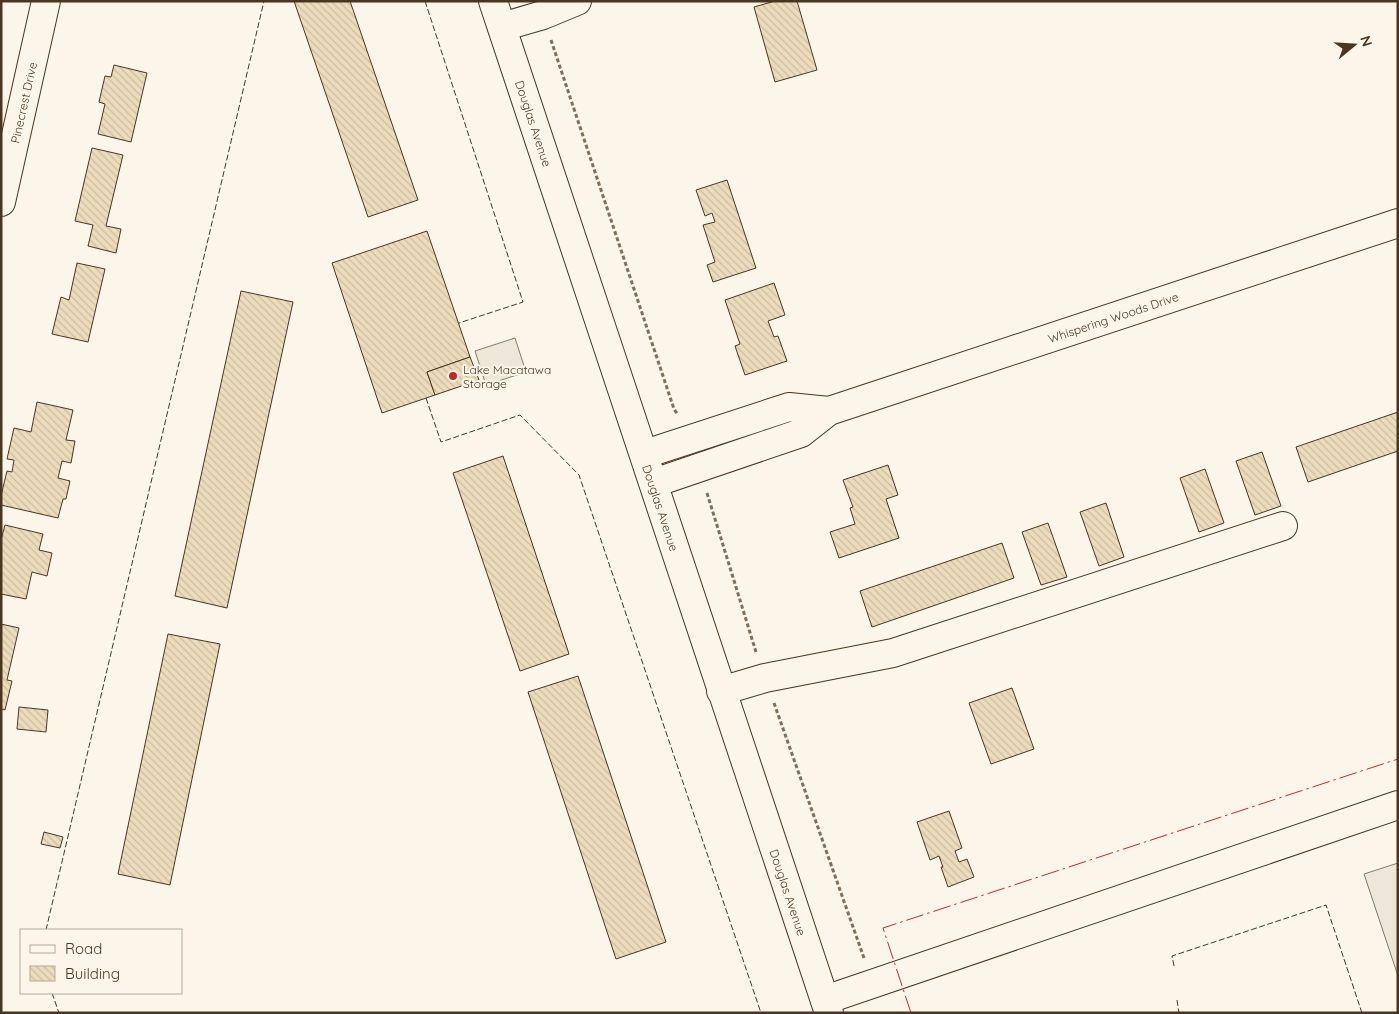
<svg xmlns="http://www.w3.org/2000/svg" width="1399" height="1014" viewBox="0 0 1399 1014" font-family="Quicksand,sans-serif">
<style>
.parking{fill:#ede7d9;stroke:#887966}
.building{fill:url(#building-back-hatch);stroke:#4a3520}
.lines{fill:none;stroke-linecap:round;stroke-linejoin:round}
.minor-casing{stroke:#4a3520;stroke-width:30}
.path{stroke:#7f6f5c;stroke-width:3;stroke-dasharray:4 2.5;stroke-linecap:butt}
.minor{stroke:#fbf6e9;stroke-width:28}
.fence{stroke:#4a3520;stroke-width:1;stroke-dasharray:6 2.5;stroke-linecap:butt}
.power{stroke:#c62828;stroke-width:1;stroke-dasharray:18 4 2.5 4;stroke-linecap:butt}
.poi-dot{fill:#c62828;stroke:#fbf6e9;stroke-width:2}
.labels{text-anchor:middle;dominant-baseline:central;stroke-width:4;stroke-linejoin:round;paint-order:stroke}
.street-label{font-size:12px;fill:#4a3520;stroke:#fbf6e9}
.poi-label{font-size:12px;fill:#4a3520;stroke:#fbf6e9;text-anchor:start}
</style>
<defs>
<pattern id="building-back-hatch" width="6" height="6" patternUnits="userSpaceOnUse" patternTransform="scale(1.25)"><rect width="6" height="6" fill="#ecdcbc"/><path d="M-1 5l2 2M0 0l6 6M5-1l2 2" fill="none" stroke="#ccbda1"/></pattern>
</defs>
<rect width="100%" height="100%" fill="#fbf6e9"/>
<g class="parking">
<polygon points="515,338 526,372 486,385 475,351"/>
<polygon points="1398,863 1398,976 1364,874"/>
</g>
<g class="building">
<polygon points="294,1 350,1 418,200 368,217"/>
<polygon points="775,1 797,1 817,70 775,82 754,7"/>
<polygon points="114,65 147,73 131,142 98,134 105,104 99,102 105,76 111,77"/>
<polygon points="92,148 123,155 106,226 121,229 116,253 88,246 93,225 75,221"/>
<polygon points="727,180 756,268 713,282 707,265 715,262 703,225 715,222 712,213 705,216 696,190"/>
<polygon points="427,231 470,357 427,372 435,395 382,413 332,263"/>
<polygon points="77,263 105,269 88,342 52,334 61,297 69,300"/>
<polygon points="774,283 785,315 768,321 774,337 778,336 787,361 745,375 735,346 740,344 725,300"/>
<polygon points="241,291 293,302 227,608 175,596"/>
<polygon points="470,357 479,380 435,395 427,372"/>
<polygon points="37,402 73,410 66,440 75,441 71,463 62,461 58,478 70,481 66,499 63,499 58,518 1,505 1,496 7,471 12,472 14,460 7,459 14,428 31,432"/>
<polygon points="1398,412 1398,451 1308,482 1296,447"/>
<polygon points="1262,452 1281,506 1255,515 1236,461"/>
<polygon points="503,456 569,654 520,671 453,473"/>
<polygon points="888,465 898,495 886,499 899,538 839,558 830,532 855,524 850,508 853,507 843,480"/>
<polygon points="1205,469 1224,523 1199,532 1180,478"/>
<polygon points="1106,503 1124,557 1099,566 1080,512"/>
<polygon points="1048,523 1067,577 1041,585 1022,532"/>
<polygon points="5,525 43,534 39,550 52,553 47,576 32,572 26,599 1,594 1,540"/>
<polygon points="1002,543 1014,578 872,627 860,591"/>
<polygon points="1,624 19,628 7,680 12,681 5,710 1,709"/>
<polygon points="168,634 220,644 170,885 118,874"/>
<polygon points="578,676 666,942 616,959 528,692"/>
<polygon points="1012,688 1034,749 991,764 969,703"/>
<polygon points="19,707 48,710 46,732 17,729"/>
<polygon points="949,811 962,848 955,851 959,862 967,859 974,877 948,887 941,867 943,867 939,856 930,860 917,822"/>
<polygon points="44,832 63,837 60,848 41,844"/>
</g>
<g class="lines">
<g class="minor-casing">
<g id="minor">
<path id="s1" d="M493,1C606,338 715,676 829,1013"/>
<polyline points="502,27 543,15 577,1"/>
<path id="s2" d="M1,202L46,1"/>
<polyline points="645,454 789,407 829,411"/>
<path id="s3" d="M654,483L801,433L829,411L1398,223"/>
<polyline points="721,691 765,678 893,653 1283,526"/>
<polyline points="825,1000 1398,805"/>
</g>
</g>
<g class="path">
<polyline points="551,40 674,409 678,415"/>
<polyline points="707,493 756,652"/>
<polyline points="774,703 864,958"/>
</g>
<use href="#minor" class="minor"/>
<g class="fence">
<polyline points="425,1 523,302 459,323"/>
<polyline points="426,398 441,442 520,415 579,475 761,1013"/>
<polyline points="46,930 264,1"/>
<polyline points="1174,966 1172,956 1326,905 1362,1013"/>
<polyline points="52,993 59,1013"/>
<polyline points="1177,1000 1179,1013"/>
</g>
<polyline class="power" points="911,1013 883,928 1398,759"/>
</g>
<circle class="poi-dot" cx="453" cy="376" r="5"/>
<g class="labels">
<g class="street-label">
<text stroke="none"><textPath href="#s2" startOffset="102">Pinecrest Drive</textPath></text>
<text stroke="none"><textPath href="#s1" startOffset="129">Douglas Avenue</textPath></text>
<text stroke="none"><textPath href="#s3" startOffset="490">Whispering Woods Drive</textPath></text>
<text stroke="none"><textPath href="#s1" startOffset="534">Douglas Avenue</textPath></text>
<text stroke="none"><textPath href="#s1" startOffset="939">Douglas Avenue</textPath></text>
</g>
<g class="poi-label">
<text x="463" y="369">Lake Macatawa<tspan x="463" dy="14">Storage</tspan></text>
</g>
</g>
<rect width="1399" height="1014" fill="none" stroke="#4a3520" stroke-width="5"/>
<rect x="20" y="929" width="162" height="65" fill="#fbf6e9" stroke="#b4a999"/>
<rect x="30" y="945" width="25" height="8" fill="#fbf6e9" stroke="#b4a999"/>
<text x="65" y="954" font-size="15" fill="#4a3520">Road</text>
<rect x="30" y="966" width="25" height="15" fill="url(#building-back-hatch)" stroke="#b4a999"/>
<text x="65" y="979" font-size="15" fill="#4a3520">Building</text>
<g transform="translate(1354 45) rotate(72)" stroke="#fbf6e9" stroke-width="4" paint-order="stroke">
<path d="M0-4L9 19L0 12L-9 19Z" fill="#4a3520"/>
<text y="-8" font-size="14" font-weight="bold" text-anchor="middle" fill="#4a3520">N</text>
</g>
</svg>
